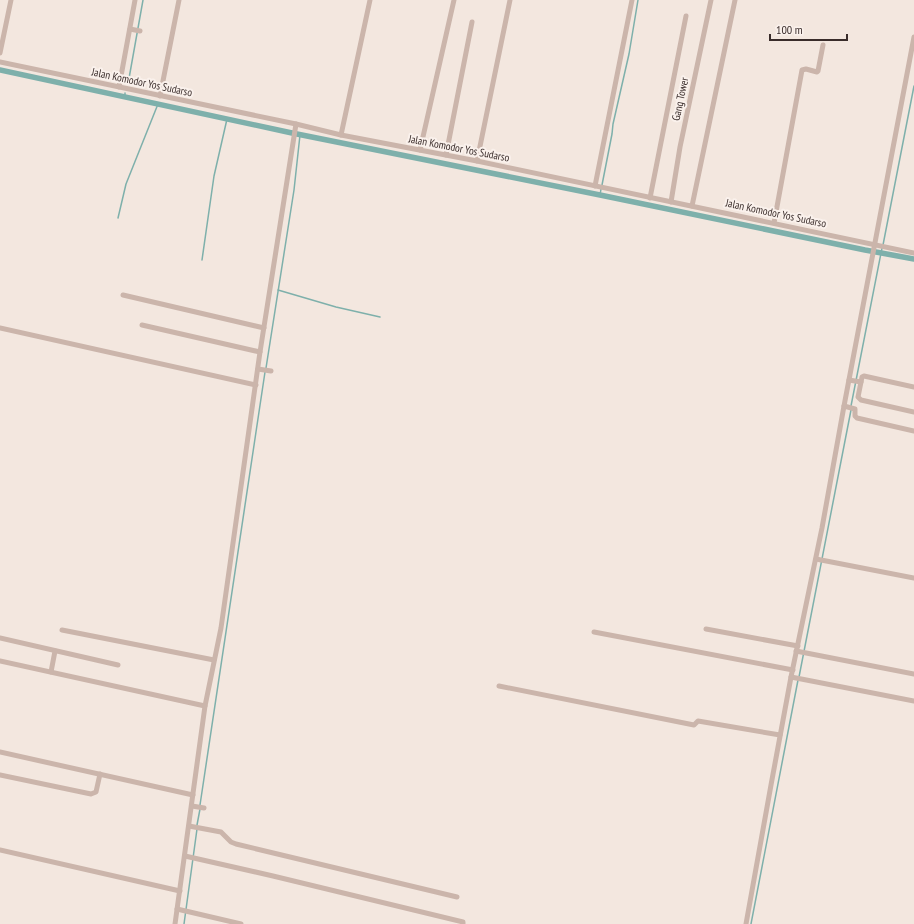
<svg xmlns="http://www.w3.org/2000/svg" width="914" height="924" viewBox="0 0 914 924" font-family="'PT Sans Narrow',sans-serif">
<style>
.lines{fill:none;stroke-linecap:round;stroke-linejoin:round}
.stream{stroke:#7eb0ab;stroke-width:1.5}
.canal{stroke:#7eb0ab;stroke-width:5.5}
.minor{stroke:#cbb5ab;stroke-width:5}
.labels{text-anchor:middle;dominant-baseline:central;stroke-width:4;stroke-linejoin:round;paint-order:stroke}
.street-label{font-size:11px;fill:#392c2a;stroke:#faf1ec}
</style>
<rect width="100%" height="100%" fill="#f3e7df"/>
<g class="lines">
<g class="stream">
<polyline points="128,84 143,0"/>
<polyline points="125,97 125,93"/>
<polyline points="602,185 612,134 613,124 629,54 638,0"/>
<polyline points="600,195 601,189"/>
<polyline points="118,218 126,184 158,104"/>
<polyline points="883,245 914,86"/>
<polyline points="202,260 214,176 227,119"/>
<polyline points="278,290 336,307 380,317"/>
<polyline points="266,368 294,190 300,135"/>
<polyline points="851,406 882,248"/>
<polyline points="799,677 851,410"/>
<polyline points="200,805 265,372"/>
<polyline points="197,825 200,809"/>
<polyline points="184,924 197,829"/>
<polyline points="751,924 798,680"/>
</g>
<polyline class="canal" points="0,70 292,133 600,195 865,250 914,259"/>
<g class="minor">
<polyline points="130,29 140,31"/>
<polyline points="0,53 11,0"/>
<polyline points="0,62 296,124 341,135 477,161 914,253"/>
<polyline points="119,87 135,0"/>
<polyline points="160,96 179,0"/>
<polyline points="341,135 370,0"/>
<polyline points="420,150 454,0"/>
<polyline points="446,155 472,22"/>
<polyline points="477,161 510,0"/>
<polyline points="595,186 632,0"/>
<polyline points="650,198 686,16"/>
<polyline points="671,202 680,147 711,0"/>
<polyline points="692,206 735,0"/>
<polyline points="774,223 802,70 806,69 817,72 818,71 823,45"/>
<polyline points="123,295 264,328"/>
<polyline points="142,325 260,352"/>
<polyline points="0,328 256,385"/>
<polyline points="258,369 271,371"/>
<polyline points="849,380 861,382"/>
<polyline points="914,387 864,376 862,377 858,397 861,400 914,412"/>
<polyline points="844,406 855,409 855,416 857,418 914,431"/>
<polyline points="816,559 914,578"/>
<polyline points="706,629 798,646"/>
<polyline points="62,630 214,660"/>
<polyline points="594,632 793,670"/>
<polyline points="0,638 118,665"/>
<polyline points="796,651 914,674"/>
<polyline points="0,661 205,706"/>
<polyline points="51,672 55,651"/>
<polyline points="791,677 914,701"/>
<polyline points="499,686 694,725 698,721 780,735"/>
<polyline points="0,752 193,795"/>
<polyline points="0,775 91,794 96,792 100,774"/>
<polyline points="192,806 204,808"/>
<polyline points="189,826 221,832 231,842 236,844 457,897"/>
<polyline points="0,850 180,891"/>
<polyline points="185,856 273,876 463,922 463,924"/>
<polyline points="177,909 241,924"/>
<polyline points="175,924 205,706 221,628 260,352 296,124"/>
<polyline points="746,924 771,785 791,677 822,528 844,406 914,37"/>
</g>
</g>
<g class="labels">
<g class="street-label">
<text transform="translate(142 82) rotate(12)">Jalan Komodor Yos Sudarso</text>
<text transform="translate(680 99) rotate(-78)">Gang Tower</text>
<text transform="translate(459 148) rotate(11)">Jalan Komodor Yos Sudarso</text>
<text transform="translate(776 213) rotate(12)">Jalan Komodor Yos Sudarso</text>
</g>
</g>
<path d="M770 34v6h77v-6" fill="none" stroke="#392c2a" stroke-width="2"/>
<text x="776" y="34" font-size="12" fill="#392c2a" stroke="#faf1ec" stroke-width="3" paint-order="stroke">100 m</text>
</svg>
